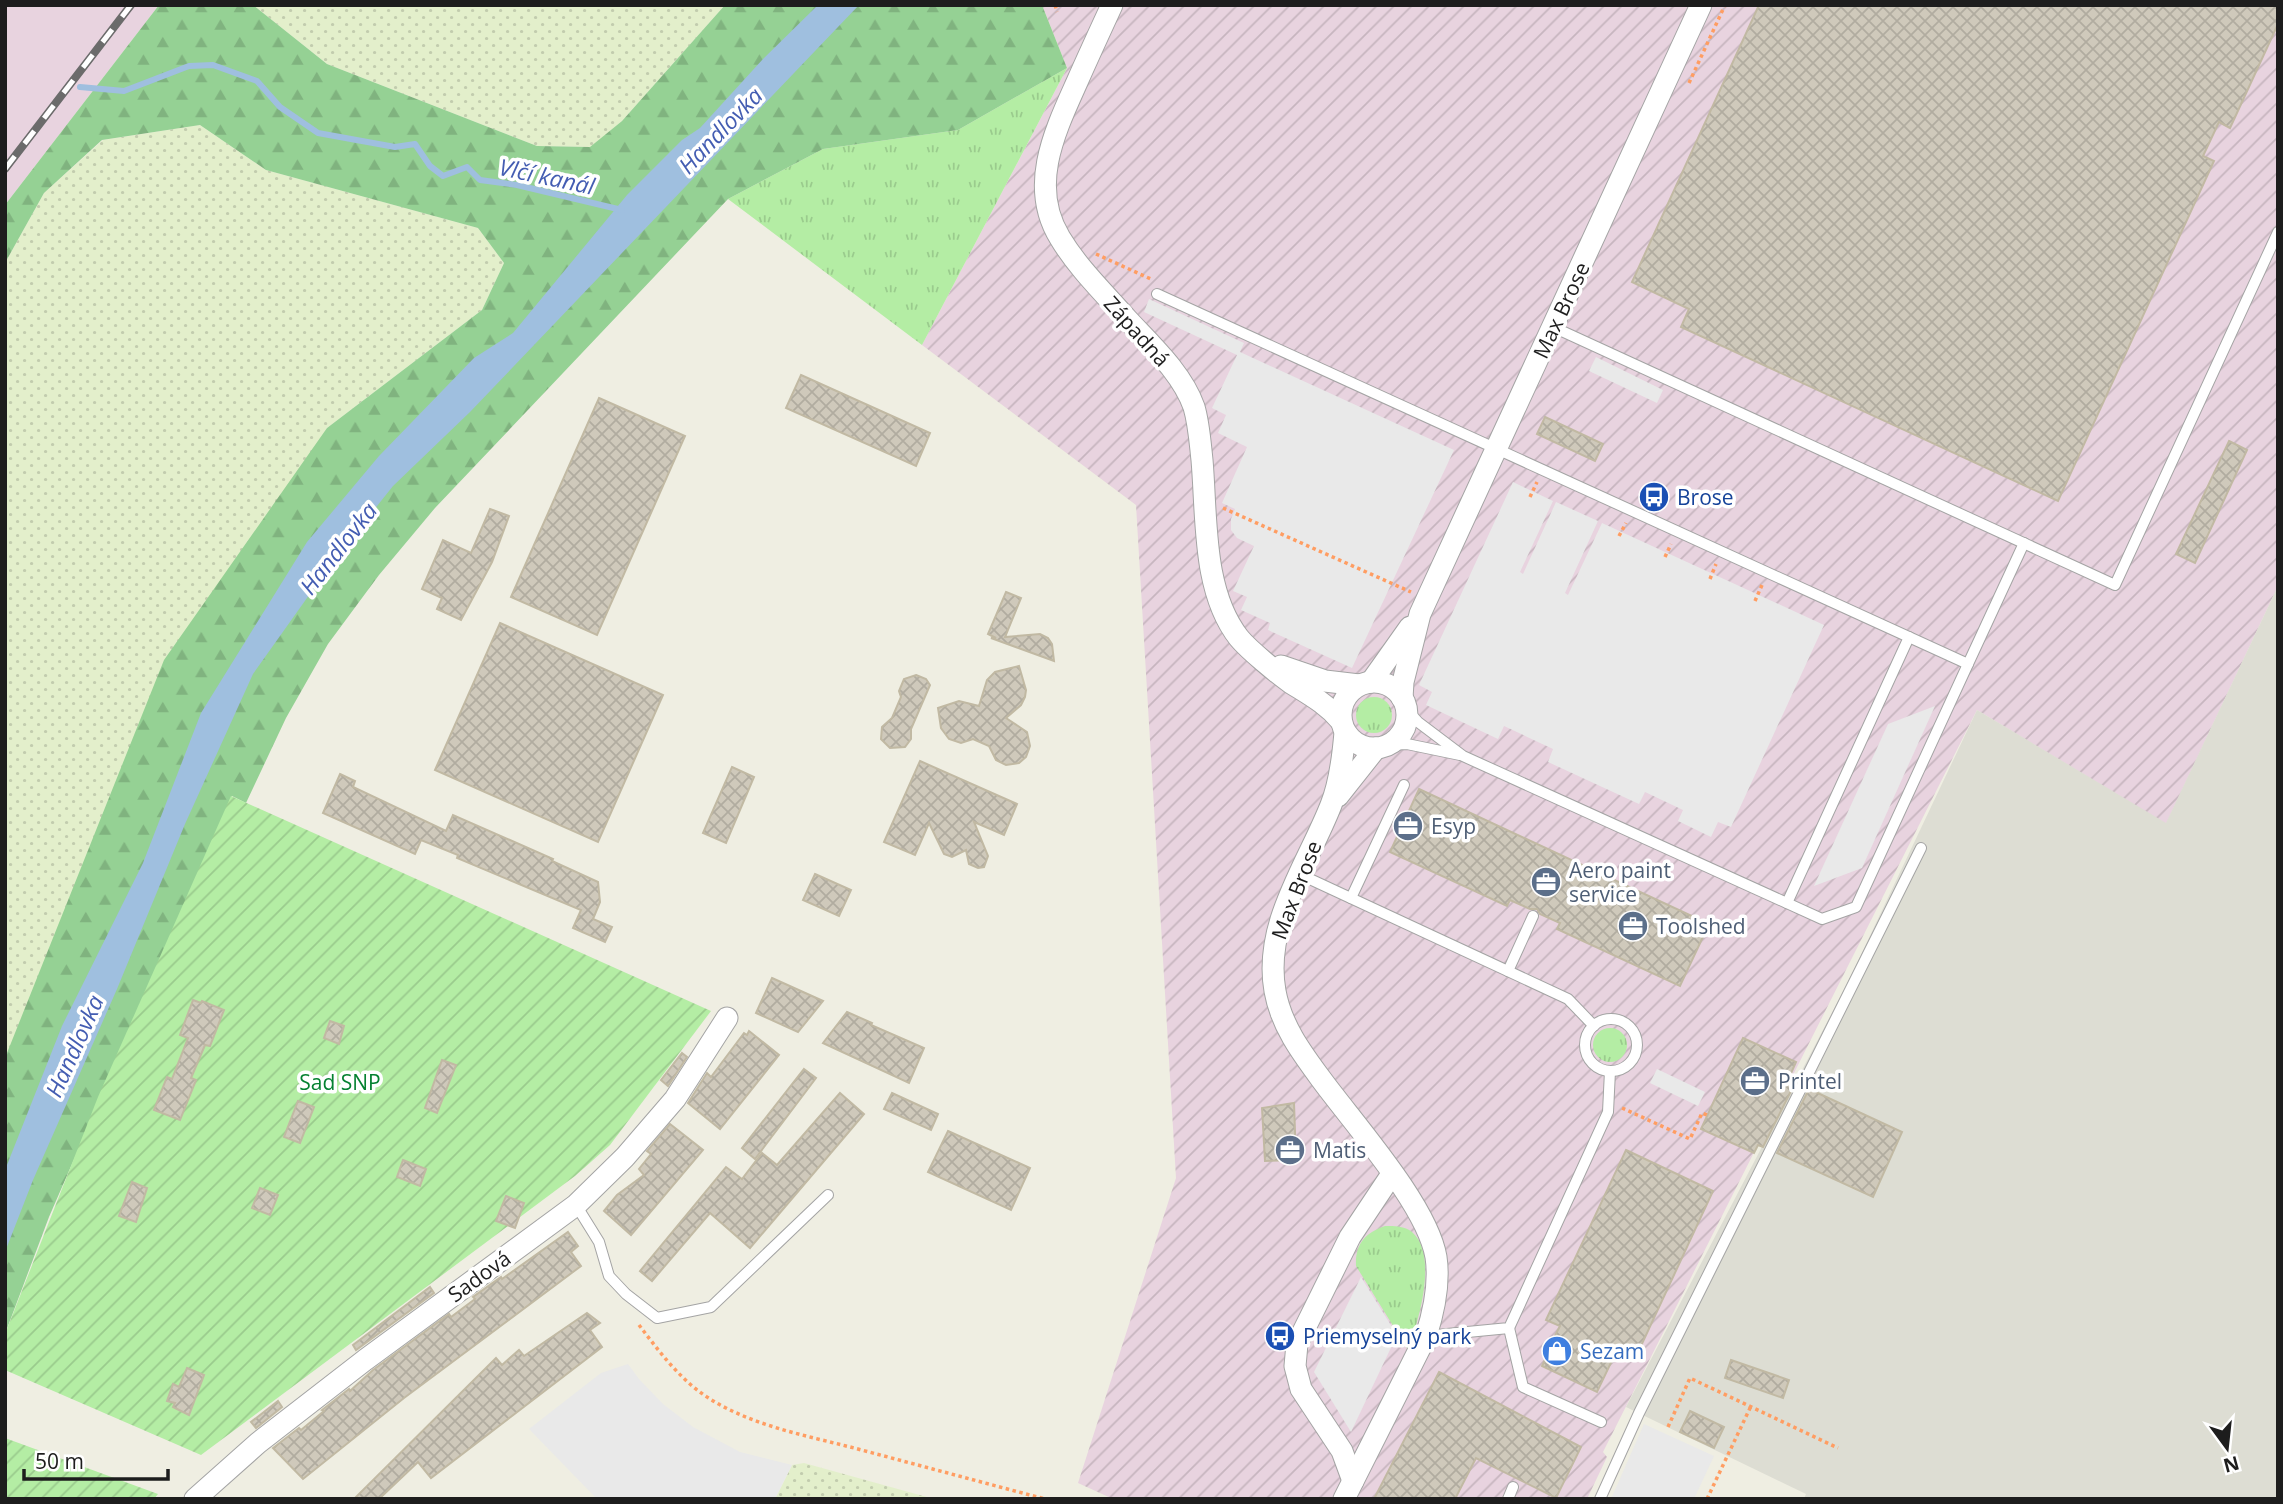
<svg xmlns="http://www.w3.org/2000/svg" width="2283" height="1504" viewBox="0 0 2283 1504" font-family="'Open Sans',sans-serif">
<style>
.industrial{fill:url(#industrial-furrows)}
.airport{fill:#ddddd3}
.railway{fill:#e8d3df}
.farmland{fill:url(#farmland-dots)}
.grass{fill:url(#grass-tufts)}
.forest{fill:url(#forest-firs)}
.garden{fill:url(#garden-furrows)}
.parking{fill:#e9e9e9}
.water{fill:#9fbfdf}
.lines{fill:none;stroke-linecap:round;stroke-linejoin:round}
.stream{stroke:#9fbfdf;stroke-width:6}
.building{fill:url(#building-cross-hatch);stroke:#c1b9a3;stroke-width:2}
.service-casing{stroke:#a4a4a4;stroke-width:12}
.minor-casing{stroke:#a4a4a4;stroke-width:23}
.path{stroke:#ff9d62;stroke-width:3.5;stroke-dasharray:3.5 3.5;stroke-linecap:butt}
.service{stroke:#fff;stroke-width:10}
.minor{stroke:#fff;stroke-width:21}
.rail-casing{stroke:#6b6b6b;stroke-width:8}
.rail{stroke:#fff;stroke-width:5;stroke-dasharray:16;stroke-linecap:butt}
.labels{text-anchor:middle;dominant-baseline:central;stroke-width:7;stroke-linejoin:round;paint-order:stroke}
.street-label{font-size:21px;fill:#1d1d1d;stroke:#fff}
.transit-label{font-size:21px;fill:#164399;stroke:#fff;text-anchor:start}
.service-label{font-size:21px;fill:#4e5e75;stroke:#fff;text-anchor:start}
.park-label{font-size:21px;fill:#058131;stroke:#fff}
.shop-label{font-size:21px;fill:#366cbe;stroke:#fff;text-anchor:start}
.water-label{font-size:23px;font-style:italic;fill:#445db2;stroke:#fff}
</style>
<defs>
<pattern id="industrial-furrows" width="10" height="10" patternUnits="userSpaceOnUse" patternTransform="scale(1.75)"><rect width="10" height="10" fill="#e8d3df"/><path d="M-1 1l2-2M0 10L10 0M9 11l2-2" fill="none" stroke="#c7b5bf"/></pattern>
<pattern id="farmland-dots" width="8" height="8" patternUnits="userSpaceOnUse" patternTransform="scale(1.75)"><rect width="8" height="8" fill="#e3efcb"/><path d="M2 2h.1M6 6h.1" fill="none" stroke="#c2ccae" stroke-width="1.8" stroke-linecap="round"/></pattern>
<pattern id="grass-tufts" width="24" height="20" patternUnits="userSpaceOnUse" patternTransform="scale(1.75)"><rect width="24" height="20" fill="#b4eda4"/><path d="M3 7l-1-3M5 7V3M7 7l1-3M15 17l-1-3M17 17v-4M19 17l1-3" fill="none" stroke="#9acb8d"/></pattern>
<pattern id="forest-firs" width="22" height="20" patternUnits="userSpaceOnUse" patternTransform="scale(1.75)"><rect width="22" height="20" fill="#95d194"/><path d="M5 1l3.5 6h-7zM16 11l3.5 6h-7z" fill="#80b37f"/></pattern>
<pattern id="garden-furrows" width="10" height="10" patternUnits="userSpaceOnUse" patternTransform="scale(1.75)"><rect width="10" height="10" fill="#b4eda4"/><path d="M-1 1l2-2M0 10L10 0M9 11l2-2" fill="none" stroke="#9acb8d"/></pattern>
<pattern id="building-cross-hatch" width="8" height="8" patternUnits="userSpaceOnUse" patternTransform="scale(1.75)"><rect width="8" height="8" fill="#cfc9bb"/><path d="M0 0l8 8M0 8l8-8" fill="none" stroke="#b1aca0"/></pattern>
</defs>
<rect width="100%" height="100%" fill="#efeee2"/>
<polygon class="industrial" points="1042,5 2278,5 2278,586 2166,824 1977,710 1603,1452 1607,1457 1587,1499 1113,1499 1078,1483 1176,1178 1136,505 922,345 1067,68"/>
<polygon class="airport" points="2278,586 2278,1499 1804,1499 1806,1494 1626,1407 1848,982 1977,710 2166,823"/>
<polygon class="railway" points="5,5 159,5 5,205"/>
<g class="farmland">
<polygon points="253,5 725,5 622,121 591,147 537,146 327,64"/>
<polygon points="200,125 266,170 478,228 504,263 482,310 327,428 5,1058 5,263 44,193 103,140"/>
<polygon points="804,1463 934,1499 775,1499 792,1465"/>
</g>
<g class="grass">
<polygon points="1067,68 922,345 728,199 823,149 958,130"/>
<circle cx="1374" cy="715" r="18"/>
<circle cx="1610" cy="1045" r="17"/>
<path d="M1385,1226C1394,1226 1405,1226 1412,1232C1439,1255 1418,1323 1408,1350L1356,1266C1355,1244 1365,1233 1385,1226Z"/>
</g>
<polygon class="forest" points="159,5 253,5 327,64 537,146 590,147 622,121 725,5 1042,5 1067,68 958,130 823,149 728,199 435,508 379,575 328,644 286,718 246,803 232,796 49,1217 5,1334 5,1058 164,660 327,428 482,310 504,263 478,228 266,170 200,125 102,140 44,193 5,263 5,205"/>
<g class="garden">
<polygon points="231,796 711,1011 610,1145 575,1176 201,1455 5,1370 5,1334 98,1097"/>
<polygon points="5,1438 158,1494 154,1499 5,1499"/>
</g>
<g class="parking">
<polygon points="1149,299 1244,343 1240,352 1454,450 1352,668 1268,630 1270,623 1241,610 1247,597 1233,591 1254,546 1237,538 1231,530 1231,519 1235,509 1222,503 1247,447 1218,433 1226,415 1212,408 1237,355 1144,312"/>
<polygon points="1596,357 1663,390 1657,403 1589,371"/>
<polygon points="1513,482 1553,501 1520,572 1523,574 1556,502 1598,521 1565,593 1568,595 1602,523 1824,625 1731,827 1718,822 1711,837 1678,821 1683,810 1645,792 1639,804 1548,762 1553,749 1504,726 1498,739 1426,705 1432,692 1419,685"/>
<polygon points="1935,706 1862,868 1814,886 1888,724"/>
<polygon points="1657,1069 1705,1092 1698,1106 1650,1083"/>
<polygon points="1361,1277 1397,1335 1351,1432 1314,1372"/>
<polygon points="628,1364 639,1379 663,1404 693,1427 740,1452 792,1465 775,1499 597,1499 529,1429 601,1373"/>
<polygon points="1644,1424 1714,1456 1694,1499 1611,1499"/>
</g>
<polygon class="water" points="818,5 859,5 470,412 393,486 334,560 253,674 185,824 117,989 33,1180 5,1252 5,1170 62,1026 143,863 201,713 307,542 379,456 474,358 513,333 627,195 682,140 700,128 763,59"/>
<g class="lines">
<polyline class="stream" points="80,87 124,91 189,66 213,65 257,81 280,107 318,133 395,147 415,144 430,166 443,176 467,167 480,180 517,185 622,210"/>
</g>
<g class="building">
<polygon points="1759,5 2278,5 2278,24 2230,128 2219,122 2203,156 2214,161 2058,501 1681,327 1689,309 1632,282"/>
<polygon points="801,375 930,433 916,466 786,408"/>
<polygon points="599,398 685,436 597,635 511,597"/>
<polygon points="1545,417 1603,444 1595,461 1537,434"/>
<polygon points="2229,441 2247,450 2195,563 2176,554"/>
<polygon points="490,509 509,516 492,562 461,620 437,609 442,598 422,589 443,540 471,553"/>
<polygon points="1006,592 1021,598 1005,637 1040,634 1048,638 1052,644 1054,661 991,638 996,638 988,634"/>
<polygon points="500,623 663,695 598,842 435,770"/>
<polygon points="1019,666 1026,690 1025,697 1021,705 1006,718 1027,732 1030,746 1026,757 1019,763 1006,765 996,760 989,746 973,739 961,743 949,739 941,728 938,708 959,701 979,706 987,680 995,672"/>
<polygon points="916,675 926,679 930,685 911,729 911,739 905,747 890,748 881,739 882,727 892,718 901,697 899,691 904,679"/>
<polygon points="920,761 1017,804 1004,835 974,822 988,856 984,867 978,868 969,864 966,850 952,857 944,854 929,823 915,855 884,842"/>
<polygon points="732,767 754,777 726,843 703,833"/>
<polygon points="340,774 355,781 353,787 446,831 453,815 553,859 552,861 598,882 600,902 593,919 612,927 605,942 573,928 581,910 457,858 458,855 421,840 415,854 323,813"/>
<polygon points="1419,789 1709,924 1680,986 1557,929 1560,923 1540,914 1537,909 1530,909 1510,900 1507,906 1390,852"/>
<polygon points="815,874 851,890 839,916 803,900"/>
<polygon points="772,978 823,1001 798,1032 756,1013"/>
<polygon points="193,1000 201,1003 202,1001 224,1010 210,1046 205,1045 191,1078 196,1080 180,1120 154,1110 167,1077 172,1079 188,1038 180,1035"/>
<polygon points="847,1012 872,1023 871,1025 924,1048 909,1083 823,1043"/>
<polygon points="330,1021 344,1026 339,1044 324,1038"/>
<polygon points="749,1031 779,1055 720,1129 688,1103 707,1073 711,1077 744,1033 747,1035"/>
<polygon points="1743,1038 1796,1062 1788,1080 1795,1083 1763,1147 1758,1145 1754,1153 1701,1129"/>
<polygon points="682,1053 687,1057 668,1086 661,1080"/>
<polygon points="442,1060 456,1065 437,1113 425,1108"/>
<polygon points="804,1069 816,1078 755,1159 742,1148"/>
<polygon points="1809,1089 1902,1132 1873,1197 1777,1153"/>
<polygon points="840,1093 864,1114 750,1248 710,1213 652,1281 640,1271 726,1167 742,1179 762,1153 777,1165"/>
<polygon points="892,1093 938,1114 931,1130 884,1109"/>
<polygon points="298,1101 314,1107 300,1143 284,1137"/>
<polygon points="1294,1103 1296,1160 1265,1161 1262,1108"/>
<polygon points="670,1124 703,1150 631,1235 604,1211 617,1195 644,1175 639,1169 651,1154 647,1151"/>
<polygon points="948,1131 1030,1168 1011,1210 928,1172"/>
<polygon points="1626,1150 1713,1191 1634,1361 1616,1352 1597,1392 1542,1366 1549,1352 1547,1351 1560,1326 1546,1320"/>
<polygon points="403,1160 426,1169 420,1186 397,1177"/>
<polygon points="132,1182 147,1188 136,1222 119,1216"/>
<polygon points="260,1188 278,1195 270,1215 252,1208"/>
<polygon points="506,1196 524,1203 515,1228 496,1221"/>
<polygon points="568,1232 578,1246 571,1252 581,1266 404,1398 303,1479 273,1448 299,1428 301,1430 324,1411 322,1410 349,1389 350,1391 373,1370 449,1314 451,1317 475,1299 473,1297 501,1277 502,1279"/>
<polygon points="430,1287 434,1293 356,1350 353,1345"/>
<polygon points="587,1313 600,1323 590,1330 602,1347 431,1478 418,1462 379,1499 354,1499 496,1358 502,1365 519,1350 524,1356"/>
<polygon points="1731,1360 1789,1380 1783,1398 1725,1378"/>
<polygon points="187,1368 204,1375 189,1415 173,1407 175,1403 167,1401 173,1384 179,1387"/>
<polygon points="1439,1372 1581,1447 1556,1498 1476,1458 1455,1499 1374,1499"/>
<polygon points="278,1401 282,1407 256,1428 251,1422"/>
<polygon points="1690,1411 1724,1427 1714,1448 1680,1432"/>
</g>
<g class="lines">
<g class="service-casing">
<g id="service">
<polyline points="1157,294 1968,664 1856,907 1822,919 1463,756 1418,722 1406,709"/>
<polyline points="1553,327 2115,585 2278,232"/>
<polyline points="1968,664 2024,543"/>
<polyline points="1388,745 1407,744 1460,755"/>
<polyline points="1299,874 1568,999 1594,1026"/>
<polyline points="1351,898 1404,785"/>
<polyline points="1787,903 1909,637"/>
<polyline points="1508,971 1533,916"/>
<circle cx="1611" cy="1045" r="26"/>
<polyline points="576,1205 599,1242 609,1276 626,1294 657,1318 711,1307 828,1195"/>
<polyline points="1509,1328 1523,1387 1601,1422"/>
<polyline points="1426,1336 1509,1328 1608,1112 1610,1071"/>
<polyline points="1508,1499 1513,1487"/>
<polyline points="1600,1499 1639,1413 1921,848"/>
</g>
</g>
<g class="minor-casing">
<g id="minor">
<path d="M1112,5C1100,31 1088,57 1077,82C1055,131 1028,186 1060,238C1078,268 1104,293 1127,319C1151,345 1182,373 1194,407C1199,424 1200,442 1202,460C1207,517 1202,591 1239,638C1249,650 1278,674 1291,683C1310,695 1327,704 1341,721"/>
<polyline points="1281,666 1325,681 1359,685"/>
<polyline points="1371,682 1410,627"/>
<circle cx="1374" cy="715" r="33"/>
<polyline points="1402,698 1403,682 1420,614 1701,5"/>
<polyline points="1338,796 1376,748"/>
<polyline points="1353,1481 1342,1451 1301,1389 1295,1366 1297,1344 1350,1237 1392,1174"/>
<polyline points="195,1499 258,1443 365,1360 576,1205 625,1157 675,1099 727,1018"/>
<path d="M1344,1499L1426,1336C1434,1311 1440,1284 1436,1257C1427,1205 1354,1124 1321,1079C1301,1052 1281,1025 1275,991C1263,924 1308,864 1331,805C1340,783 1343,756 1345,732"/>
</g>
</g>
<g class="path">
<polyline points="1055,5 1057,12"/>
<polyline points="1689,83 1725,5"/>
<polyline points="1096,254 1153,280"/>
<polyline points="1530,497 1537,482"/>
<polyline points="1223,508 1411,592"/>
<polyline points="1619,536 1626,523"/>
<polyline points="1665,557 1671,544"/>
<polyline points="1710,579 1716,564"/>
<polyline points="1755,601 1762,585"/>
<polyline points="1622,1108 1690,1139 1702,1113 1707,1115"/>
<path d="M639,1325C658,1350 678,1377 704,1395C748,1425 804,1435 854,1448C918,1465 981,1482 1045,1499"/>
<polyline points="1668,1427 1690,1378 1838,1448"/>
<polyline points="1707,1499 1751,1406"/>
</g>
<use href="#service" class="service"/>
<use href="#minor" class="minor"/>
<g class="rail-casing">
<polyline id="rail" points="5,169 131,5"/>
</g>
<use href="#rail" class="rail"/>
</g>
<defs>
<g id="bus-disc" transform="scale(1.575)"><circle r="9.5" fill="#1a4fb4" stroke="#fff"/><path d="M-5-6H5V4H4V6H2V4H-2V6H-4V4H-5ZM-3.5-4V0h7V-4ZM-3.5 1.2v1.5H-2V1.2ZM2 1.2v1.5H3.5V1.2Z" fill="#fff"/></g>
<g id="office-disc" transform="scale(1.575)"><circle r="9.5" fill="#5c6f8a" stroke="#fff"/><path d="M-6-3h4V-5.5h4V-3h4V5H-6ZM-1-4.5V-3h2v-1.5ZM-6 0V1H6V0Z" fill="#fff"/></g>
<g id="shop-disc" transform="scale(1.575)"><circle r="9.5" fill="#3f7fe0" stroke="#fff"/><path d="M-5-2.5h2.3a2.7 3.5 0 0 1 5.4 0H5L5.5 6h-11ZM-1.5-2.5h3a1.5 2.3 0 0 0-3 0Z" fill="#fff"/></g>
</defs>
<g fill-rule="evenodd">
<use href="#bus-disc" x="1654" y="497"/>
<use href="#office-disc" x="1408" y="826"/>
<use href="#office-disc" x="1546" y="882"/>
<use href="#office-disc" x="1633" y="926"/>
<use href="#office-disc" x="1755" y="1081"/>
<use href="#office-disc" x="1290" y="1150"/>
<use href="#bus-disc" x="1280" y="1336"/>
<use href="#shop-disc" x="1557" y="1351"/>
</g>
<g class="labels">
<g class="street-label">
<text transform="translate(1561 310) rotate(-65)">Max Brose</text>
<text transform="translate(1137 331) rotate(48)">Západná</text>
<text transform="translate(1296 890) rotate(-69)">Max Brose</text>
<text transform="translate(479 1276) rotate(-36)">Sadová</text>
</g>
<g class="transit-label">
<text x="1677" y="497">Brose</text>
<text x="1303" y="1336">Priemyselný park</text>
</g>
<g class="service-label">
<text x="1431" y="826">Esyp</text>
<text x="1569" y="870">Aero paint<tspan x="1569" dy="24">service</tspan></text>
<text x="1656" y="926">Toolshed</text>
<text x="1778" y="1081">Printel</text>
<text x="1313" y="1150">Matis</text>
</g>
<g class="park-label">
<text x="340" y="1082">Sad SNP</text>
</g>
<g class="shop-label">
<text x="1580" y="1351">Sezam</text>
</g>
<g class="water-label">
<text transform="translate(720 130) rotate(-46)">Handlovka</text>
<text transform="translate(547 176) rotate(12)">Vlčí kanál</text>
<text transform="translate(338 548) rotate(-52)">Handlovka</text>
<text transform="translate(74 1046) rotate(-66)">Handlovka</text>
</g>
</g>
<rect width="2283" height="1504" fill="none" stroke="#1d1d1d" stroke-width="14"/>
<g transform="translate(2227 1448) rotate(165)" stroke="#ffffff" stroke-width="5" paint-order="stroke">
<path d="M0-5L12 26L0 18L-12 26Z" fill="#1d1d1d"/>
<text y="-10" font-size="19" font-weight="bold" text-anchor="middle" fill="#1d1d1d">N</text>
</g>
<path d="M24 1469v10h144v-10" fill="none" stroke="#1d1d1d" stroke-width="3.5"/>
<text x="35" y="1469" font-size="21" fill="#1d1d1d" stroke="#ffffff" stroke-width="5" paint-order="stroke">50 m</text>
</svg>
